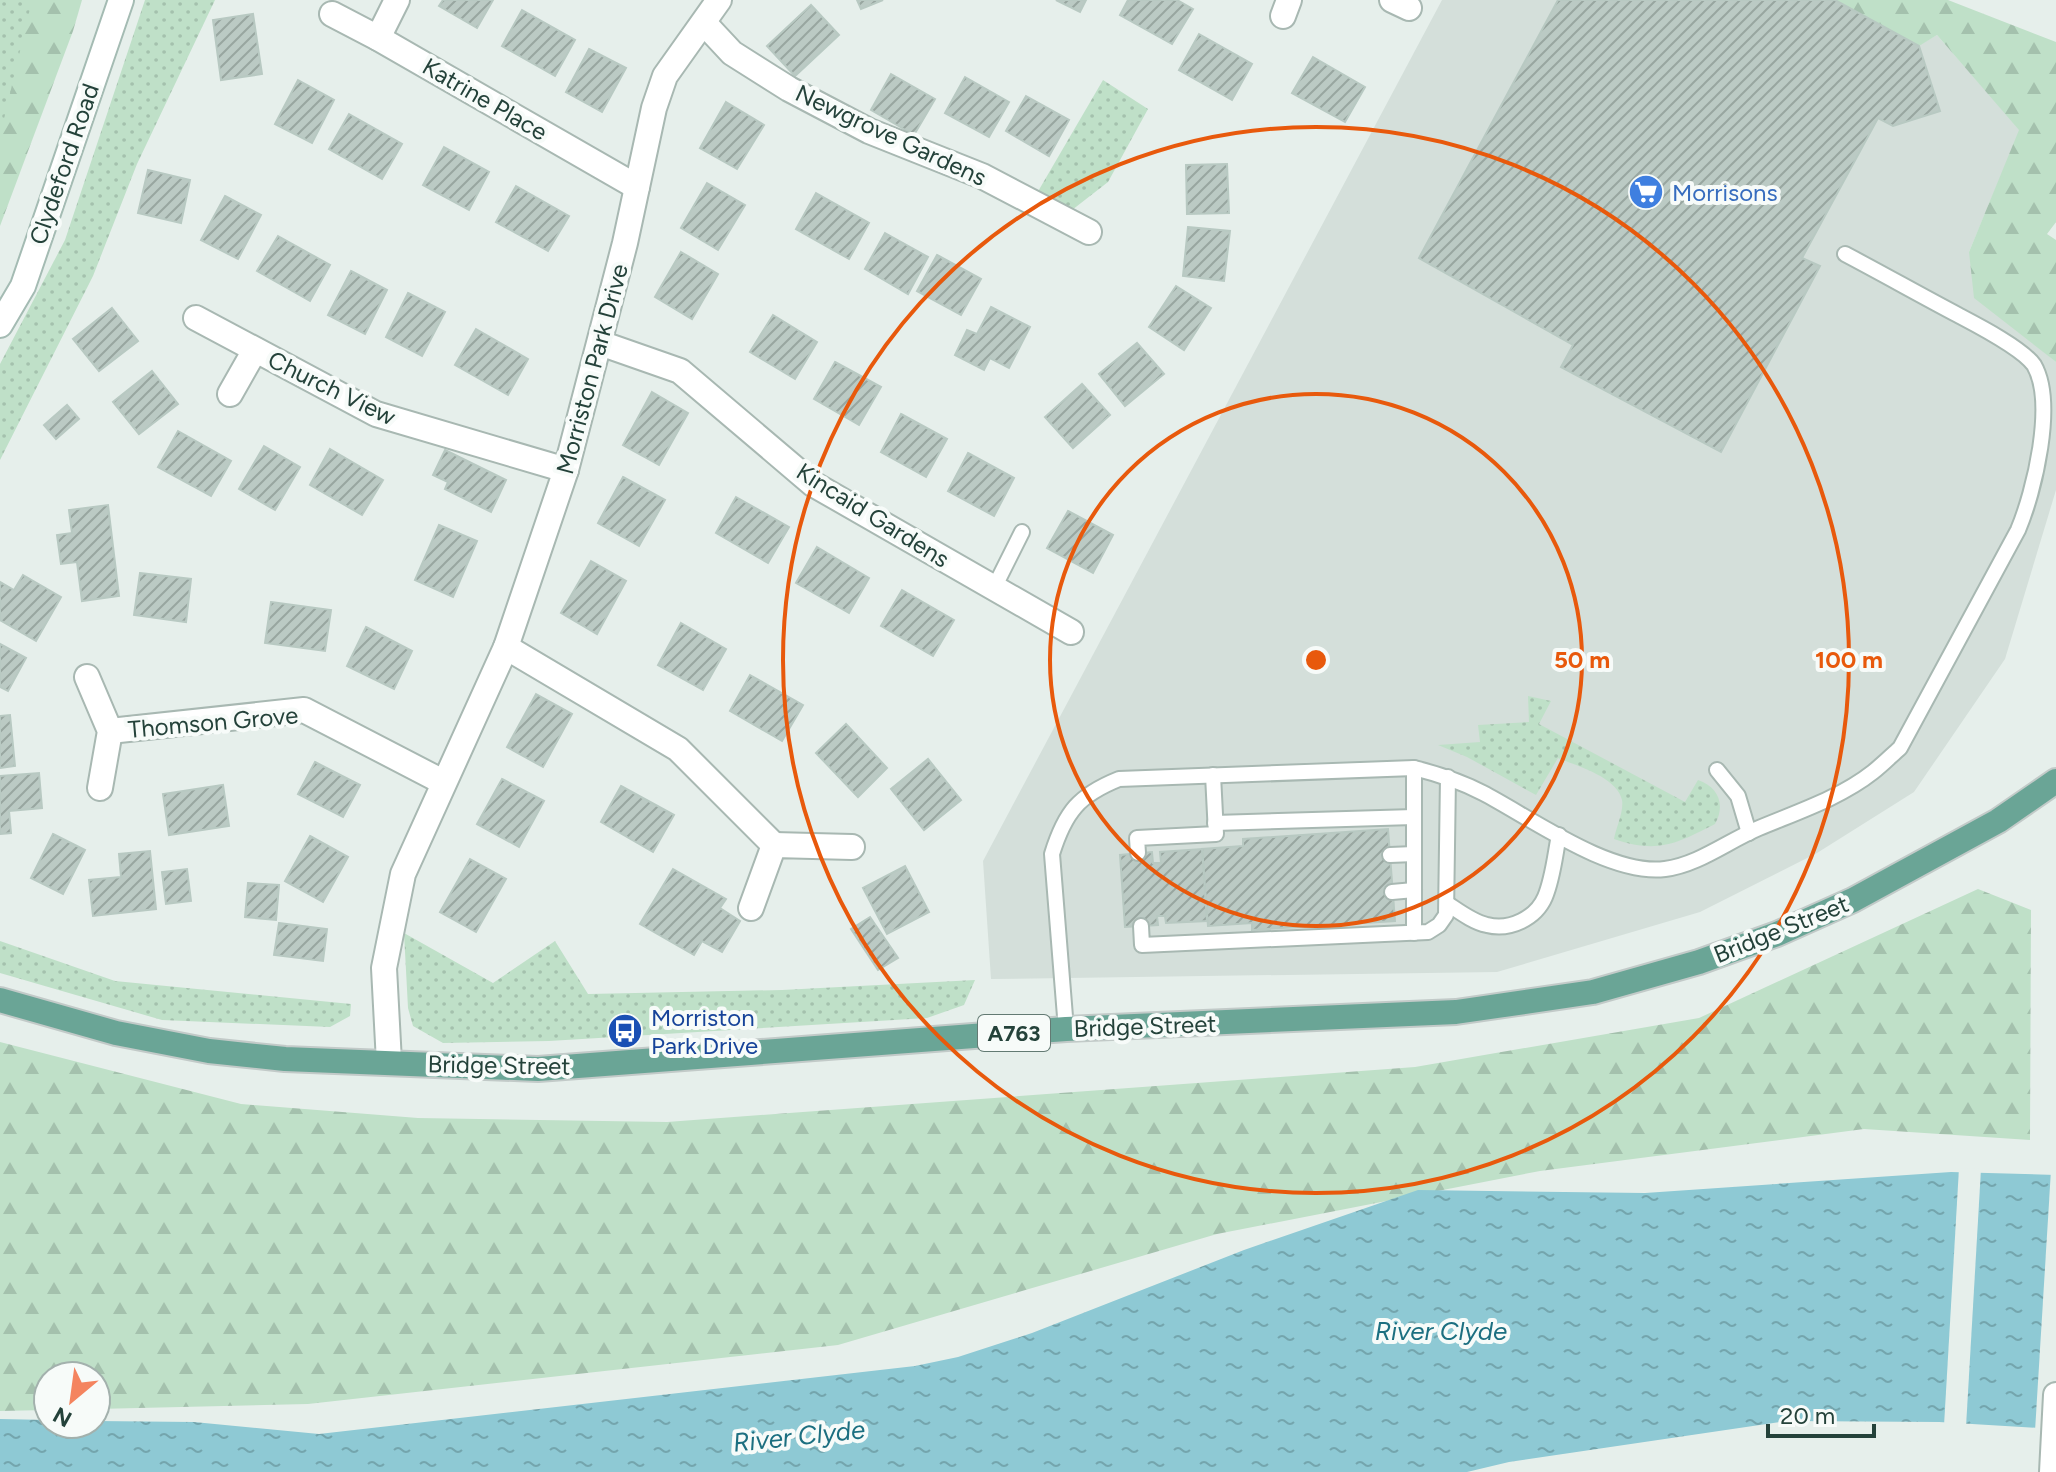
<svg xmlns="http://www.w3.org/2000/svg" width="2056" height="1472" viewBox="0 0 2056 1472" font-family="Figtree,sans-serif">
<style>
.built{fill:#d4dfda}
.grass{fill:url(#grass-dots)}
.forest{fill:url(#forest-firs)}
.water{fill:url(#water-ripples)}
.pier{fill:#e6efeb}
.building{fill:url(#building-hatch);stroke:#b8c9c2;stroke-width:2}
.lines{fill:none;stroke-linecap:round;stroke-linejoin:round}
.lane-casing{stroke:#a8b8b2;stroke-width:18}
.street-casing{stroke:#a8b8b2;stroke-width:28}
.secondary-casing{stroke:#a4bbb3;stroke-width:28}
.primary-casing{stroke:#c2cac8;stroke-width:28}
.lane{stroke:#fff;stroke-width:14}
.street{stroke:#fff;stroke-width:24}
.secondary{stroke:#fff;stroke-width:24}
.primary{stroke:#6aa596;stroke-width:24}
.ring{fill:none;stroke:#e8590c;stroke-width:4}
.labels{text-anchor:middle;dominant-baseline:central;stroke-width:8;stroke-linejoin:round;paint-order:stroke}
.shield{fill:#f7fbf9;stroke:#637a73;stroke-width:2}
.shield-label{font-size:22px;font-weight:bold;fill:#24423a}
.street-label{font-size:24px;fill:#24423a;stroke:#f7fbf9}
.shop-label{font-size:24px;fill:#366cbe;stroke:#f7fbf9;text-anchor:start}
.transit-label{font-size:24px;fill:#164399;stroke:#f7fbf9;text-anchor:start}
.water-label{font-size:26px;font-style:italic;fill:#1c6f80;stroke:#f7fbf9}
.centre{fill:#e8590c;stroke:#f7fbf9;stroke-width:4}
.ring-label{font-size:24px;text-anchor:middle;font-weight:bold;fill:#e8590c;stroke:#f7fbf9;stroke-width:8;stroke-linejoin:round;paint-order:stroke}
</style>
<defs>
<pattern id="grass-dots" width="8" height="8" patternUnits="userSpaceOnUse" patternTransform="scale(2)"><rect width="8" height="8" fill="#bfe0c8"/><path d="M2 2h.1M6 6h.1" fill="none" stroke="#a4c1ad" stroke-width="1.8" stroke-linecap="round"/></pattern>
<pattern id="forest-firs" width="22" height="20" patternUnits="userSpaceOnUse" patternTransform="scale(2)"><rect width="22" height="20" fill="#bfe0c8"/><path d="M5 1l3.5 6h-7zM16 11l3.5 6h-7z" fill="#a4c1ad"/></pattern>
<pattern id="water-ripples" width="26" height="14" patternUnits="userSpaceOnUse" patternTransform="scale(2)"><rect width="26" height="14" fill="#8ec9d4"/><path d="M2 4q2-2 4 0t4 0M15 11q2-2 4 0t4 0" fill="none" stroke="#74a5ad"/></pattern>
<pattern id="building-hatch" width="6" height="6" patternUnits="userSpaceOnUse" patternTransform="scale(2)"><rect width="6" height="6" fill="#bbcac4"/><path d="M-1 1l2-2M0 6l6-6M5 7l2-2" fill="none" stroke="#98a6a0"/></pattern>
</defs>
<rect width="100%" height="100%" fill="#e6efeb"/>
<polygon class="built" points="1442,0 1835,0 1919,45 1937,35 2020,130 1969,252 2043,351 2056,362 2056,490 2005,659 1914,792 1817,853 1700,912 1497,972 991,979 983,861"/>
<g class="grass">
<polygon points="0,0 59,0 0,179"/>
<polygon points="145,0 215,0 137,164 93,276 0,460 0,364 65,240"/>
<polygon points="1103,80 1148,109 1108,182 1072,210 1033,200"/>
<path d="M1528,696L1551,701L1539,724L1685,802L1698,780C1718,787 1726,804 1715,824C1676,844 1657,854 1614,839C1616,828 1624,811 1622,800C1617,777 1577,766 1558,758L1536,795L1467,757L1438,745L1480,742L1478,725L1529,722Z"/>
<polygon points="404,933 493,983 555,941 588,994 782,990 975,980 964,1005 927,1018 549,1041 443,1043 413,1026 408,1008"/>
<polygon points="0,941 115,981 351,1004 350,1016 330,1027 162,1020 0,973"/>
</g>
<g class="forest">
<polygon points="32,0 82,0 73,31 0,226 0,136"/>
<polygon points="1835,0 1948,0 2056,42 2056,222 2047,234 2056,240 2056,362 1974,298 1969,252 2019,130 1937,35 1919,46"/>
<polygon points="1978,889 2031,910 2030,1140 1864,1129 1540,1171 1217,1234 838,1345 308,1404 96,1409 96,1376 48,1376 48,1410 0,1411 0,1042 241,1104 418,1118 667,1122 1415,1067 1699,1018"/>
</g>
<polygon class="water" points="1951,1172 2056,1175 2056,1429 1939,1422 1786,1421 1509,1462 1467,1472 0,1472 0,1419 48,1420 48,1424 96,1424 96,1421 194,1422 319,1434 915,1366 958,1357 1032,1333 1244,1250 1418,1190 1645,1193"/>
<g class="pier">
<polygon points="1959,1168 1981,1169 1966,1427 1944,1426"/>
<polygon points="2051,1170 2056,1171 2056,1433 2035,1431"/>
</g>
<g class="building">
<polygon points="443,0 493,0 477,28 439,6"/>
<polygon points="857,0 883,0 861,9"/>
<polygon points="1056,0 1086,0 1080,12"/>
<polygon points="1128,0 1177,0 1193,9 1172,44 1120,15"/>
<polygon points="1558,0 1835,0 1919,46 1940,111 1893,126 1878,118 1802,258 1820,266 1721,452 1561,367 1573,345 1419,258"/>
<polygon points="811,5 839,35 795,76 767,46"/>
<polygon points="522,10 575,40 555,76 502,46"/>
<polygon points="253,14 262,74 221,80 213,20"/>
<polygon points="1199,34 1252,64 1232,100 1179,70"/>
<polygon points="589,49 626,68 602,112 566,92"/>
<polygon points="1313,57 1365,87 1345,122 1292,93"/>
<polygon points="891,74 935,99 914,135 871,110"/>
<polygon points="965,77 1009,102 989,137 945,113"/>
<polygon points="298,80 334,100 312,143 275,124"/>
<polygon points="1026,96 1069,120 1049,156 1006,131"/>
<polygon points="726,102 764,125 737,169 700,148"/>
<polygon points="349,114 402,144 382,179 329,149"/>
<polygon points="444,147 489,172 469,210 423,185"/>
<polygon points="1227,164 1229,213 1187,214 1186,165"/>
<polygon points="148,170 190,180 181,223 138,213"/>
<polygon points="707,183 745,205 718,250 681,228"/>
<polygon points="516,186 569,216 548,251 496,222"/>
<polygon points="816,193 869,223 849,259 796,229"/>
<polygon points="225,196 261,215 238,259 201,240"/>
<polygon points="1188,227 1230,231 1224,281 1183,276"/>
<polygon points="885,233 928,257 908,294 865,269"/>
<polygon points="278,236 330,265 310,301 257,271"/>
<polygon points="681,252 718,274 692,319 655,297"/>
<polygon points="937,255 981,279 961,315 917,291"/>
<polygon points="351,271 387,290 365,334 328,315"/>
<polygon points="1176,286 1211,308 1184,350 1149,327"/>
<polygon points="408,293 445,312 422,356 386,337"/>
<polygon points="991,307 1030,327 1009,368 990,358 984,370 955,355 967,330 977,334"/>
<polygon points="112,308 138,341 99,371 73,339"/>
<polygon points="773,315 817,342 795,379 750,352"/>
<polygon points="476,329 528,359 508,395 455,365"/>
<polygon points="1137,343 1164,374 1125,406 1099,374"/>
<polygon points="835,362 881,387 859,425 814,399"/>
<polygon points="152,371 178,404 139,434 113,402"/>
<polygon points="1082,384 1110,415 1073,448 1045,417"/>
<polygon points="652,392 688,413 659,465 623,445"/>
<polygon points="67,405 79,419 56,439 44,425"/>
<polygon points="901,414 947,439 926,477 881,452"/>
<polygon points="178,431 231,461 211,496 158,467"/>
<polygon points="264,446 300,467 275,510 239,489"/>
<polygon points="330,449 383,480 362,515 310,485"/>
<polygon points="445,450 506,480 491,512 445,489 448,482 433,475"/>
<polygon points="968,453 1014,478 994,516 948,491"/>
<polygon points="623,477 665,500 639,546 598,523"/>
<polygon points="736,497 789,527 768,563 716,533"/>
<polygon points="108,505 119,596 82,601 77,562 61,564 57,535 72,533 69,510"/>
<polygon points="1068,511 1113,535 1093,573 1047,548"/>
<polygon points="439,525 477,541 453,597 415,580"/>
<polygon points="817,547 869,578 849,613 796,583"/>
<polygon points="591,561 626,581 597,634 561,613"/>
<polygon points="140,573 191,579 186,622 134,615"/>
<polygon points="23,575 61,597 36,641 0,620 0,582 14,590"/>
<polygon points="902,590 954,620 933,656 881,626"/>
<polygon points="271,602 331,610 325,651 265,643"/>
<polygon points="681,623 726,649 703,690 658,665"/>
<polygon points="366,627 412,651 394,689 347,666"/>
<polygon points="0,644 26,658 8,691 0,687"/>
<polygon points="750,675 803,705 782,741 730,711"/>
<polygon points="536,694 572,714 543,767 507,747"/>
<polygon points="10,715 15,766 0,768 0,716"/>
<polygon points="846,724 887,768 858,797 816,753"/>
<polygon points="928,759 961,800 924,830 891,789"/>
<polygon points="315,762 360,785 343,817 298,794"/>
<polygon points="39,773 42,808 9,811 11,833 0,834 0,776"/>
<polygon points="502,779 544,801 519,847 477,824"/>
<polygon points="223,785 229,826 169,835 163,794"/>
<polygon points="621,786 674,815 653,852 601,822"/>
<polygon points="1388,829 1395,921 1252,930 1252,923 1208,926 1202,849 1243,846 1243,839"/>
<polygon points="53,834 85,850 63,894 31,878"/>
<polygon points="310,836 348,857 323,902 285,881"/>
<polygon points="1202,849 1207,921 1166,923 1165,916 1157,916 1158,925 1125,927 1120,855 1152,852 1153,863 1161,863 1160,852"/>
<polygon points="150,851 156,909 93,916 89,880 121,877 119,854"/>
<polygon points="470,859 506,879 476,932 440,912"/>
<polygon points="905,866 929,912 887,934 863,888"/>
<polygon points="187,869 191,901 166,904 162,872"/>
<polygon points="673,869 726,899 720,908 740,921 722,952 702,941 694,955 640,924"/>
<polygon points="248,883 279,885 276,920 245,917"/>
<polygon points="870,917 898,958 878,970 851,929"/>
<polygon points="279,923 327,929 323,961 274,955"/>
</g>
<g class="lines">
<g class="lane-casing">
<g id="lane">
<polyline points="994,588 1022,532"/>
<polyline points="1717,770 1738,796 1749,833"/>
<polyline points="1215,823 1414,817"/>
<polyline points="1138,853 1137,838 1216,834 1213,775"/>
<polyline points="1390,855 1414,854"/>
<polyline points="1392,892 1414,890"/>
<path d="M1448,904C1460,912 1473,922 1487,925C1510,931 1536,918 1545,897C1553,878 1555,855 1559,835"/>
<polyline points="1141,926 1142,945 1428,932 1439,925 1446,915 1448,777"/>
<polyline points="1414,933 1414,768"/>
<path d="M1066,1029L1052,854C1065,812 1079,795 1119,779L1414,768C1438,774 1460,781 1483,793C1531,818 1610,876 1665,869C1698,865 1728,841 1759,828C1797,812 1840,798 1873,772C1882,765 1891,756 1900,748L2018,530C2034,492 2056,403 2034,365C2022,348 1977,325 1958,315C1920,295 1883,274 1845,254"/>
</g>
</g>
<g class="street-casing">
<g id="street">
<polyline points="1392,0 1409,8"/>
<polyline points="332,14 378,38 637,187"/>
<polyline points="1283,16 1289,0"/>
<polyline points="704,23 732,53 789,89 869,131 982,176 1089,232"/>
<polyline points="378,38 397,0"/>
<polyline points="196,318 376,414 566,470"/>
<polyline points="600,343 680,371 813,484 1071,632"/>
<polyline points="230,394 255,350"/>
<polyline points="506,647 678,749 774,845"/>
<polyline points="87,677 110,731 100,788"/>
<polyline points="110,731 304,710 443,782"/>
<polyline points="751,908 774,845 852,847"/>
<polyline points="389,1062 384,968 403,874 506,647 566,470 625,243 654,108 665,76 719,0"/>
<polyline points="2052,1472 2056,1395"/>
</g>
</g>
<g class="secondary-casing">
<polyline id="secondary" points="0,325 23,286 121,0"/>
</g>
<g class="primary-casing">
<polyline id="primary" points="0,1000 116,1033 209,1051 285,1059 538,1069 1066,1029 1456,1012 1593,992 1699,962 1777,934 1853,900 1998,821 2056,781"/>
</g>
<use href="#lane" class="lane"/>
<use href="#street" class="street"/>
<use href="#secondary" class="secondary"/>
<use href="#primary" class="primary"/>
</g>
<g class="ring">
<circle cx="1316" cy="660" r="266"/>
<circle cx="1316" cy="660" r="533"/>
</g>
<defs>
<g id="supermarket-disc" transform="scale(1.8)"><circle r="9.5" fill="#3f7fe0" stroke="#f7fbf9"/><path d="M-6-5.5h2.5l.6 2H6L4.5 2H-2.5L-4.4-4H-6ZM-1.5 3.2a1.3 1.3 0 1 0 .1 0ZM3 3.2a1.3 1.3 0 1 0 .1 0Z" fill="#fff"/></g>
<g id="bus-disc" transform="scale(1.8)"><circle r="9.5" fill="#1a4fb4" stroke="#f7fbf9"/><path d="M-5-6H5V4H4V6H2V4H-2V6H-4V4H-5ZM-3.5-4V0h7V-4ZM-3.5 1.2v1.5H-2V1.2ZM2 1.2v1.5H3.5V1.2Z" fill="#fff"/></g>
</defs>
<g fill-rule="evenodd">
<use href="#supermarket-disc" x="1646" y="192"/>
<use href="#bus-disc" x="625" y="1031"/>
</g>
<g class="labels">
<rect class="shield" x="978" y="1015" width="72" height="36" rx="6"/>
<g class="shield-label">
<text x="1014" y="1033">A763</text>
</g>
<g class="street-label">
<text transform="translate(485 99) rotate(30)">Katrine Place</text>
<text transform="translate(891 135) rotate(25)">Newgrove Gardens</text>
<text transform="translate(64 164) rotate(-71)">Clydeford Road</text>
<text transform="translate(592 369) rotate(-75)">Morriston Park Drive</text>
<text transform="translate(332 388) rotate(26)">Church View</text>
<text transform="translate(873 515) rotate(32)">Kincaid Gardens</text>
<text transform="translate(213 722) rotate(-5)">Thomson Grove</text>
<text transform="translate(1781 929) rotate(-22)">Bridge Street</text>
<text transform="translate(1145 1026) rotate(-2)">Bridge Street</text>
<text transform="translate(499 1065) rotate(1)">Bridge Street</text>
</g>
<g class="shop-label">
<text x="1672" y="192">Morrisons</text>
</g>
<g class="transit-label">
<text x="651" y="1017">Morriston<tspan x="651" dy="28">Park Drive</tspan></text>
</g>
<g class="water-label">
<text x="1441" y="1331">River Clyde</text>
<text transform="translate(799 1436) rotate(-6)">River Clyde</text>
</g>
</g>
<circle cx="1316" cy="660" r="12" class="centre"/>
<g class="ring-label">
<text x="1582" y="668">50 m</text>
<text x="1849" y="668">100 m</text>
</g>
<g transform="translate(72 1400) rotate(209)"><circle r="38" fill="#f7fbf9" stroke="#a3b1ad" stroke-width="2"/>
<path d="M0-6L14 30L0 20L-14 30Z" fill="#f4845f"/>
<text y="-12" font-size="22" font-weight="bold" text-anchor="middle" fill="#24423a">N</text>
</g>
<path d="M1768 1424v12h106v-12" fill="none" stroke="#24423a" stroke-width="4"/>
<text x="1780" y="1424" font-size="24" fill="#24423a" stroke="#f7fbf9" stroke-width="6" paint-order="stroke">20 m</text>
</svg>
